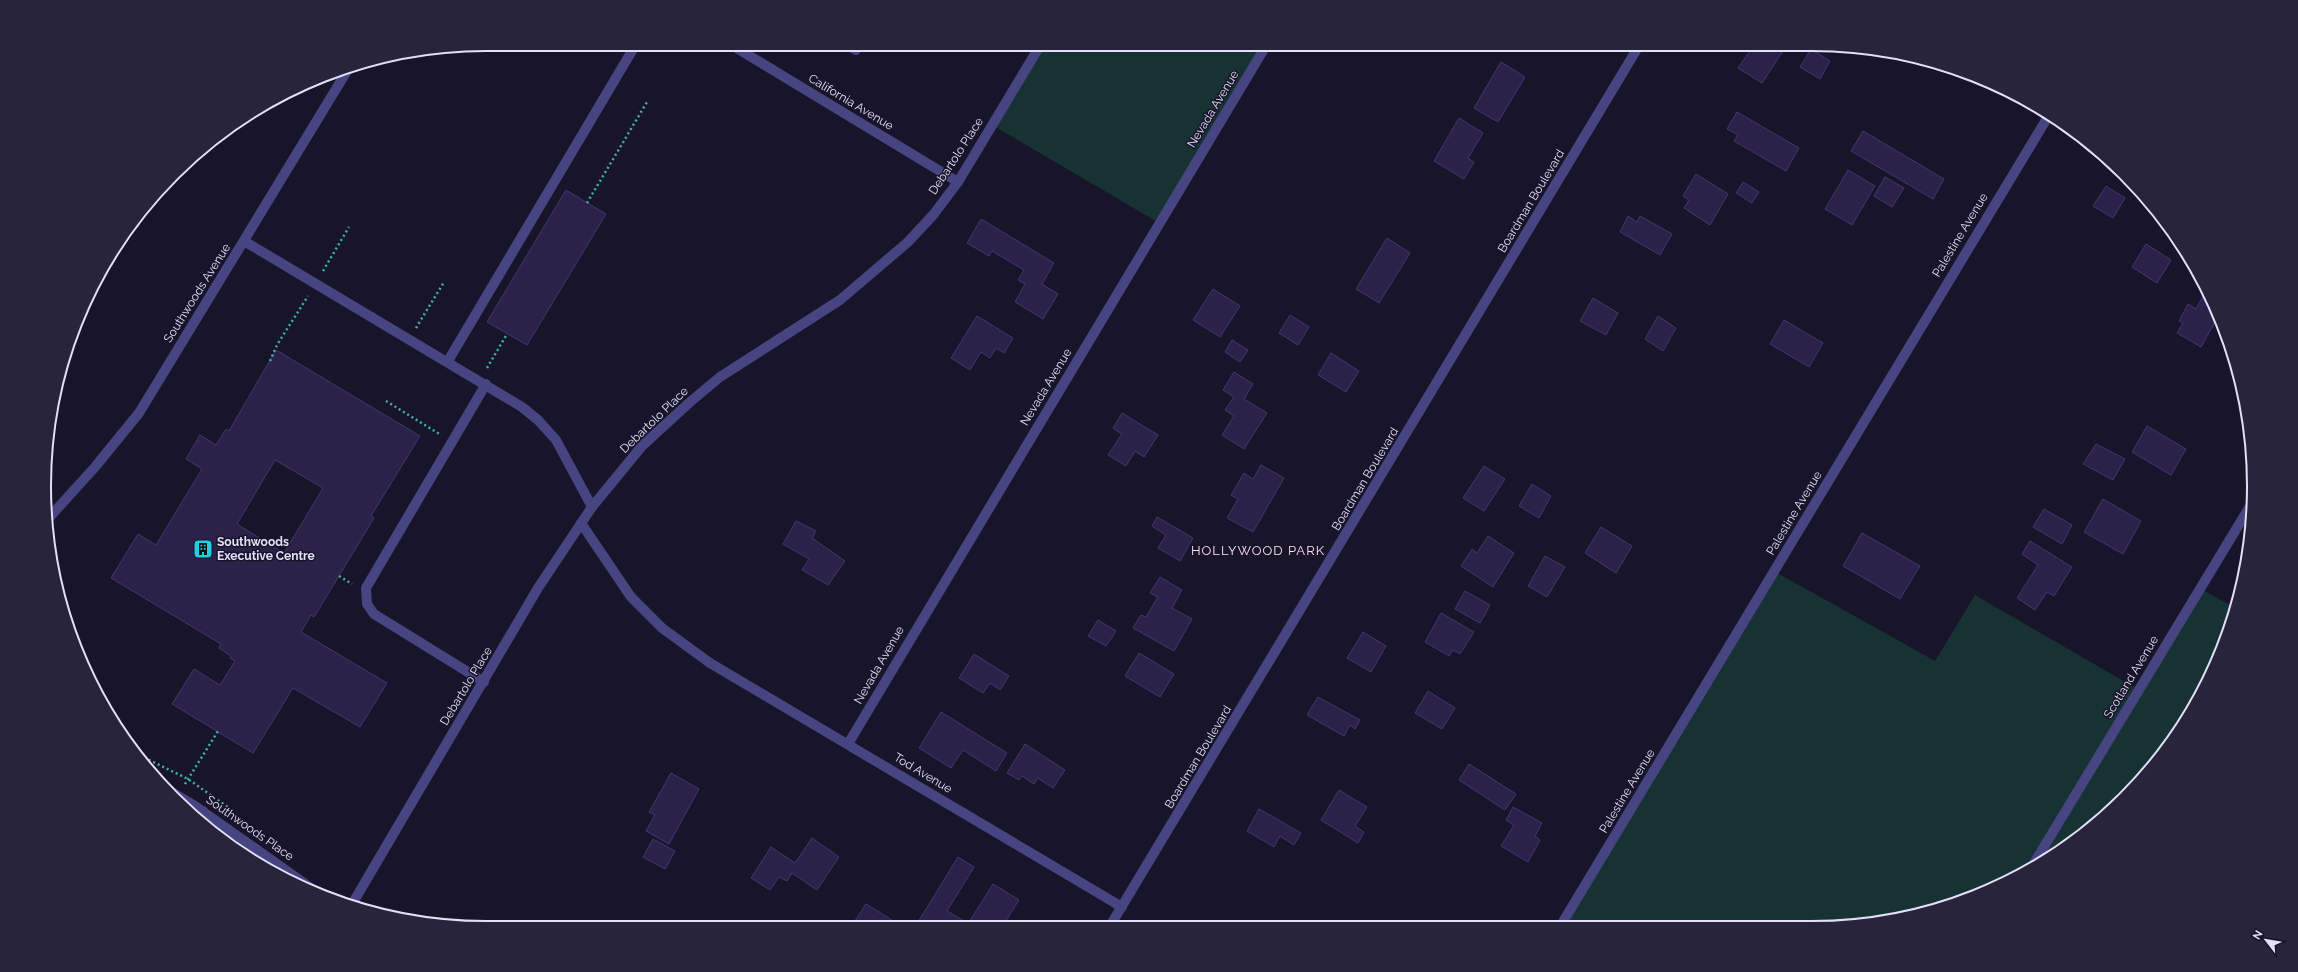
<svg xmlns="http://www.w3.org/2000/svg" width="2298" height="972" viewBox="0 0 2298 972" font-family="Raleway,sans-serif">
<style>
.green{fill:#173232}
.building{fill:#2a2248;stroke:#433671;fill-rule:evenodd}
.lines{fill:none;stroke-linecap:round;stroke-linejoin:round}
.path{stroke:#3fb0ab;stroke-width:2.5;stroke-dasharray:2 3;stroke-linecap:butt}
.service{stroke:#474482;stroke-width:10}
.minor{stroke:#474482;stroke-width:10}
.labels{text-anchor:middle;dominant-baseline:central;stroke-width:3;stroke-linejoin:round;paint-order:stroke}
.street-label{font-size:12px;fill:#e3dffb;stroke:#181429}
.poi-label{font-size:12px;font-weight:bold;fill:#e3dffb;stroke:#181429;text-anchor:start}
.neighbourhood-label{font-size:13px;letter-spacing:1px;fill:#fce1f1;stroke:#181429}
.rim{fill:none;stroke:#e3dffb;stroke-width:2}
</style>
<rect width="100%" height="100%" fill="#181429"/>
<g class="green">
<polygon points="1041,44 1267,44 1159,223 992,125"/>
<polygon points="1774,571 1935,661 1975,595 2139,690 2200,588 2235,608 2231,628 2180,731 2103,818 2007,883 1954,905 1870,924 1561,925"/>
</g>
<g class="building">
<polygon points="1760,44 1772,44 1783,51 1762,83 1738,68 1752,48 1756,51"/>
<polygon points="1811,49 1830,61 1820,79 1800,67"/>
<polygon points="1501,62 1525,77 1498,122 1474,108"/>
<polygon points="1737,112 1799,148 1786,171 1734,141 1738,135 1727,129"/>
<polygon points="1459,118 1483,133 1468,158 1474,162 1464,179 1434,161"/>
<polygon points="1863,131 1944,179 1933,199 1851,151"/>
<polygon points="1848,170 1875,186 1852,225 1825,209"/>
<polygon points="1696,174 1728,194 1710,225 1684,208 1689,200 1683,196"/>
<polygon points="1885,177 1904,188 1892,207 1874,196"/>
<polygon points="1743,182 1759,192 1752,203 1736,193"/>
<polygon points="2106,186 2125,198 2113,218 2093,206"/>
<polygon points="566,190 606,214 527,345 487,322"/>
<polygon points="1628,216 1637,222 1640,216 1672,234 1660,255 1620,232"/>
<polygon points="981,219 1054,263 1042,284 1058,294 1043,319 1015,302 1025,284 1018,280 1024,270 992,251 989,256 967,243"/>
<polygon points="1387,238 1410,253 1379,303 1356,289"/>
<polygon points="2146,244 2171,260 2157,283 2132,267"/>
<polygon points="1213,289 1240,306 1220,337 1193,320"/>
<polygon points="2205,293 2211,296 2221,325 2215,322 2201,347 2177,333 2183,323 2179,321 2188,304 2196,309"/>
<polygon points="1593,298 1618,313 1606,335 1580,321"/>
<polygon points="1290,315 1309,327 1298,345 1279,333"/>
<polygon points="977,316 1013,338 1004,353 996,348 990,358 981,352 970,370 951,358"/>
<polygon points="1658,316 1676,328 1663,351 1645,339"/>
<polygon points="1784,320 1823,343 1809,367 1770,344"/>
<polygon points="1232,340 1248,350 1240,362 1225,352"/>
<path d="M276,350L420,436L371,516L374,518L314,617L311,615L301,632L387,683L360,727L293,688L253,753L172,704L194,669L220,685L235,661L230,658L231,656L219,648L221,644L111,578L138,534L156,545L202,469L186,459L200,435L216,445L226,429L229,431ZM275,460L323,488L284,553L237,524Z"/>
<polygon points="1331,353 1359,371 1346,392 1318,375"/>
<polygon points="1234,372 1253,384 1244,399 1267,413 1244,449 1222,435 1234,416 1225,410 1234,397 1223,390"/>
<polygon points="1122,413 1158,435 1144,457 1135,451 1126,466 1108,455 1122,434 1113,428"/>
<polygon points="2147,426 2186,449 2171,475 2132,452"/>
<polygon points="2096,444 2125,459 2113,480 2083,464"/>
<polygon points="1261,465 1284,478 1253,532 1227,518 1238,499 1231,495 1244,473 1253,479"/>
<polygon points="1484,466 1505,479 1484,511 1463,498"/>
<polygon points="1532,484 1551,496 1539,518 1519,506"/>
<polygon points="2103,499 2141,521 2123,554 2084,532"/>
<polygon points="2044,509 2072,525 2062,544 2033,527"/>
<polygon points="1157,517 1193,538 1180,561 1158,548 1166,535 1152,526"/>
<polygon points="796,521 816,531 812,538 845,561 828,585 802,570 809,559 783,544"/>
<polygon points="1601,527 1632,546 1616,573 1585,553"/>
<polygon points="1862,533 1920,566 1900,599 1843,566"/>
<polygon points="1488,536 1514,553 1493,587 1461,566 1472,549 1477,553"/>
<polygon points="2030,541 2072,567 2054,596 2047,592 2035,610 2017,598 2038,565 2022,554"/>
<polygon points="1545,556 1565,567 1547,597 1528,586"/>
<polygon points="1160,577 1182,590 1172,608 1192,619 1174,651 1133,628 1141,615 1146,617 1158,597 1150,593"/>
<polygon points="1465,591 1490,605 1480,623 1455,609"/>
<polygon points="1441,613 1474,632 1460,654 1453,650 1449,656 1425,642"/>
<polygon points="1098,620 1116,631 1106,646 1088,636"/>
<polygon points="1363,632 1386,646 1371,672 1347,658"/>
<polygon points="1139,653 1174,674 1160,697 1125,676"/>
<polygon points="974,654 1009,676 1000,690 990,683 983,693 959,678"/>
<polygon points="1428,691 1455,708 1442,729 1415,713"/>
<polygon points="1318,697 1360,720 1355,729 1350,725 1344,736 1307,715"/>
<polygon points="941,712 1007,753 996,771 963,750 951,768 919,748"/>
<polygon points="1025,744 1065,770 1053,788 1038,778 1034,784 1022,776 1019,780 1007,773"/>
<polygon points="1469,764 1516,794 1505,810 1459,780"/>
<polygon points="671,773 699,789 669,844 646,831 655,815 649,812"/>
<polygon points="1339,790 1367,807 1355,826 1364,832 1358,843 1321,820"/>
<polygon points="1513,807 1542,823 1535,836 1540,840 1528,862 1501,846 1514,825 1506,820"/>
<polygon points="1259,809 1301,833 1294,845 1280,836 1274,847 1247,831"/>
<polygon points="812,838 839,857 817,890 792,873 787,881 779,877 770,890 751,878 771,847 795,863"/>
<polygon points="653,839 675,851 665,869 643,857"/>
<polygon points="958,857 974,867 947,911 966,922 963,927 915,927"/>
<polygon points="993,884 1019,900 1002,927 966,927"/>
<polygon points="866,904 892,920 888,927 851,927"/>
</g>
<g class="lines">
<g class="path">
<polyline points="587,203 647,102"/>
<polyline points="323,271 349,227"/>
<polyline points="416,328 444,282"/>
<polyline points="270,361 277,345 308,296"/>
<polyline points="487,368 507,334"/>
<polyline points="386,401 441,435"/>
<polyline points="339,576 352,584"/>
<polyline points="129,745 139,755 188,779 229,808"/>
<polyline points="185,784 218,731"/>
</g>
<g class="service">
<polyline points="846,44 856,50 860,44"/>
<polyline points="244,241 522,407 538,420 556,440 592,507"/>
<polyline points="448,361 636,44"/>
<polyline points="581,523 631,597 662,628 710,663"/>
<polyline points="484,682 374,614 367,604 366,588 486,384"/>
<polyline points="198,819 203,811"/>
</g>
<g class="minor">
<polyline points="730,44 958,182"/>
<polyline points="47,520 95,467 139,413 350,66"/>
<polyline points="710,663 1122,907"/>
<polyline points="848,744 1267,44"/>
<polyline points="165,788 195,806 318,893"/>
<polyline points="2033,865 2252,503"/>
<polyline points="351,906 538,588 592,507 642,446 690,402 720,377 840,300 908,242 933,215 958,182 1041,44"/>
<polyline points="1561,925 2049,115"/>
<polyline points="1110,926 1640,44"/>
</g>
</g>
<defs>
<g id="building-square" transform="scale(1)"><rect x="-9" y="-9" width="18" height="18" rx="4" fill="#20cfe6" stroke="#181429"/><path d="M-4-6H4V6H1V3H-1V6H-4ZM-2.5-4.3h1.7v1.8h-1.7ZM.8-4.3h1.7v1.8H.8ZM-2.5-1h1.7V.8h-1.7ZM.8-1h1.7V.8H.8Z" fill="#111"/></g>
</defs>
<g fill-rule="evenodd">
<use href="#building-square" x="203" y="549"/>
</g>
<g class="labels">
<g class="street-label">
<text transform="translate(851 102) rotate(31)">California Avenue</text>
<text transform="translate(1213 109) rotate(-59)">Nevada Avenue</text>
<text transform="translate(956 156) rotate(-57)">Debartolo Place</text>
<text transform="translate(1531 201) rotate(-59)">Boardman Boulevard</text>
<text transform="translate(1960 235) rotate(-59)">Palestine Avenue</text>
<text transform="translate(197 293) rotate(-58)">Southwoods Avenue</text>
<text transform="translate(1046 387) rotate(-59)">Nevada Avenue</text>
<text transform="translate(654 420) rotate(-44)">Debartolo Place</text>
<text transform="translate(1365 479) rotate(-59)">Boardman Boulevard</text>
<text transform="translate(1794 513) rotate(-59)">Palestine Avenue</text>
<text transform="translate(879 665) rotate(-60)">Nevada Avenue</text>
<text transform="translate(2131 677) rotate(-59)">Scotland Avenue</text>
<text transform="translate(466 686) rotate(-59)">Debartolo Place</text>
<text transform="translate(1198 757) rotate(-59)">Boardman Boulevard</text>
<text transform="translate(923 773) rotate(31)">Tod Avenue</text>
<text transform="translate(1627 791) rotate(-59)">Palestine Avenue</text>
<text transform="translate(250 828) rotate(35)">Southwoods Place</text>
</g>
<g class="poi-label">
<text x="217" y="542">Southwoods<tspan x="217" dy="14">Executive Centre</tspan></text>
</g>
<g class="neighbourhood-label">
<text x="1258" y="550">HOLLYWOOD PARK</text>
</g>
</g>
<path d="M0 0H2298V972H0ZM486 51H1812A435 435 0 0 1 2247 486V486A435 435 0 0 1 1812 921H486A435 435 0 0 1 51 486V486A435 435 0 0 1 486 51Z" fill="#28243a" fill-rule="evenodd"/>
<path class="rim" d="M486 51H1812A435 435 0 0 1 2247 486V486A435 435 0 0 1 1812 921H486A435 435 0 0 1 51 486V486A435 435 0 0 1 486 51Z"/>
<g transform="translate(2266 940) rotate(301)" stroke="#181429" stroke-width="3" paint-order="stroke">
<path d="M0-3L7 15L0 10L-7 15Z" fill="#e3dffb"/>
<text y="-6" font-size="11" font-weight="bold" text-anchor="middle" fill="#e3dffb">N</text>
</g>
</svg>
